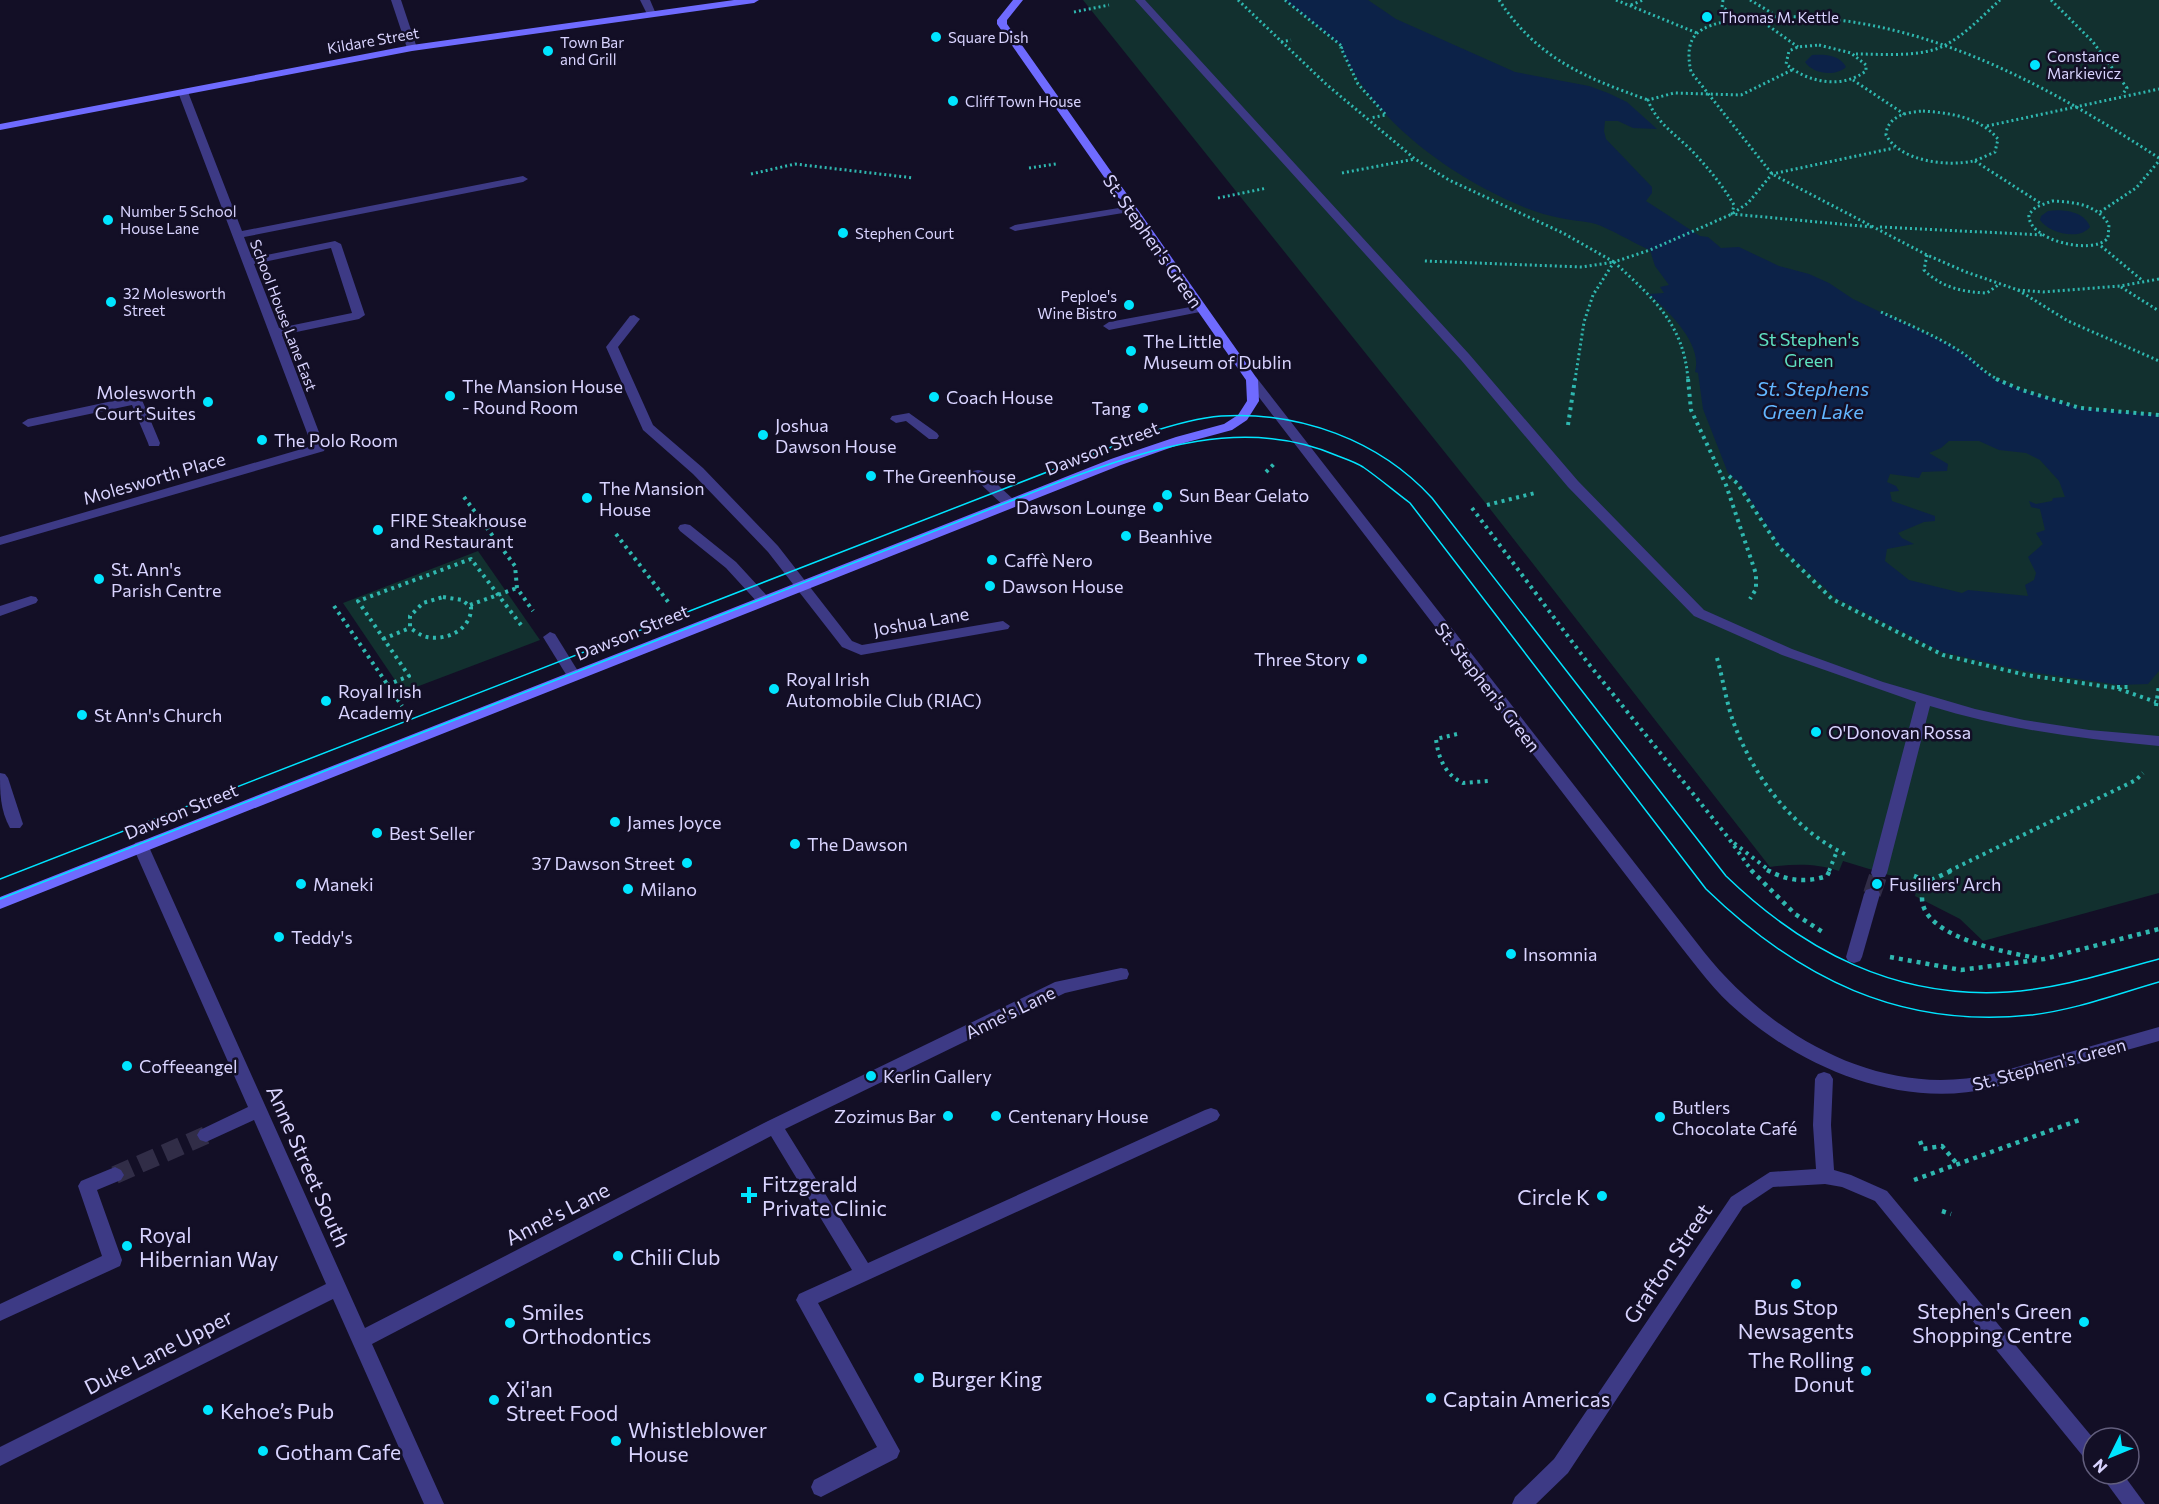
<svg xmlns="http://www.w3.org/2000/svg" width="2159" height="1504" viewBox="0 0 2159 1504" font-family="Commissioner,sans-serif">
<style>
.green{fill:#12302f}
.water{fill:#0c2248;fill-rule:evenodd}
.lines{fill:none;stroke-linecap:round;stroke-linejoin:round}
.pedestrian-tunnel{stroke:#312d47;stroke-width:18;stroke-dasharray:18 9;stroke-linecap:butt}
.path-far2{stroke:#2fb8b0;stroke-width:3;stroke-dasharray:2 3;stroke-linecap:butt}
.path-far1{stroke:#2fb8b0;stroke-width:4;stroke-dasharray:3 4.5;stroke-linecap:butt}
.path{stroke:#2fb8b0;stroke-width:4.5;stroke-dasharray:4 5;stroke-linecap:butt}
.service{fill:#3d3a85;fill-rule:evenodd}
.pedestrian{fill:#3d3a85;fill-rule:evenodd}
.minor{fill:#3d3a85;fill-rule:evenodd}
.secondary{fill:#6f6bff;fill-rule:evenodd}
.tram{stroke:#00e5ff;stroke-width:1.5}
.poi-dot{fill:#00e5ff;stroke:#130f26;stroke-width:2}
.labels{text-anchor:middle;dominant-baseline:central;stroke-width:5;stroke-linejoin:round;paint-order:stroke}
.far-poi-label{font-size:15px;fill:#d9d4ff;stroke:#130f26;text-anchor:start}
.far-street-label{font-size:15px;fill:#d9d4ff;stroke:#130f26}
.street-label{font-size:18px;fill:#d9d4ff;stroke:#130f26}
.park-label{font-size:18px;fill:#5fe0c0;stroke:#130f26}
.poi-label{font-size:18px;fill:#d9d4ff;stroke:#130f26;text-anchor:start}
.water-label{font-size:20px;font-style:italic;fill:#62b6ff;stroke:#130f26}
.near-street-label{font-size:21px;fill:#d9d4ff;stroke:#130f26}
.near-poi-label{font-size:21px;fill:#d9d4ff;stroke:#130f26;text-anchor:start}
</style>
<rect width="100%" height="100%" fill="#130f26"/>
<g class="green">
<path d="M1083,0H2159V893L1983,941L1960,919L1915,896L1917,886L1902,879L1843,861L1839,871C1816,863 1794,864 1770,867L1487,505Z"/>
<polygon points="478,551 540,640 403,692 343,603"/>
</g>
<g class="water">
<path d="M1285,0H1368L1396,19L1515,72L1589,86L1608,93L1627,102L1657,129L1633,128L1618,121H1605L1604,131L1606,139L1652,187V193L1646,201L1700,236L1708,237L1721,248L1739,247L1779,266L1809,274L1829,283L1853,299L1950,345L1974,360L1989,376L2022,390L2080,408L2159,415V671L2148,684L2119,685L2024,671L1942,652L1836,598L1781,547L1740,484L1728,473L1703,409L1698,373L1695,372C1703,344 1669,312 1649,294L1664,293L1660,287L1669,285L1655,266L1650,250C1635,244 1606,226 1592,223C1567,219 1551,218 1526,208C1453,178 1373,122 1341,48L1343,47ZM1949,441H1979L1999,450L2026,453L2040,460L2059,481L2065,497L2053,498L2052,501L2036,504L2029,501L2031,507L2040,509L2045,530L2036,533L2043,544L2028,557L2036,573L2034,580L2025,585L2028,596L1968,590L1962,593L1909,580L1885,561L1887,549L1914,544L1902,538L1898,533L1924,522L1935,521V516L1892,501L1890,492L1899,491L1896,486L1887,482L1890,474L1919,478L1922,472L1947,471L1948,464L1929,453L1941,448Z"/>
<path d="M1812,55C1825,54 1840,55 1846,67C1835,77 1813,74 1805,62Z"/>
<path d="M2048,211C2063,209 2084,211 2090,227C2079,241 2049,233 2040,220L2041,216Z"/>
</g>
<g class="lines">
<g class="pedestrian-tunnel">
<polyline points="1872,894 1879,873"/>
<polyline points="115,1175 206,1135"/>
</g>
<g class="path-far2">
<polyline points="1238,0 1326,84 1415,159 1449,180 1563,233 1614,262 1582,267 1424,261"/>
<polyline points="1285,0 1343,47 1341,48 1358,84 1386,115 1370,118"/>
<path d="M1499,0C1538,59 1584,77 1648,100"/>
<polyline points="1616,0 1697,33"/>
<polyline points="1723,0 1722,7 1741,19"/>
<polyline points="1750,0 1772,13"/>
<polyline points="2051,0 2093,42 2127,88 2122,95"/>
<polyline points="1631,5 1643,0"/>
<polyline points="1074,12 1109,5"/>
<polyline points="1756,17 1798,47"/>
<polyline points="1281,42 1291,40"/>
<path d="M1819,45L1851,53L1866,65V71C1842,89 1808,83 1786,64L1789,51L1798,47Z"/>
<path d="M1856,54C1882,54 1911,57 1936,49C1961,40 1981,17 2000,0"/>
<path d="M1792,70L1741,95L1674,93L1648,100C1656,123 1678,136 1694,153C1709,169 1723,186 1734,205L1732,214L1872,227"/>
<polyline points="1853,80 1904,114"/>
<path d="M1923,111C1950,113 1980,117 1998,139L1995,152C1988,155 1980,159 1973,161C1946,167 1900,161 1886,135C1887,116 1907,112 1923,111Z"/>
<polyline points="1987,126 2159,89"/>
<path d="M2159,158C2032,75 1892,0 1734,20C1699,26 1683,34 1691,72L1772,174L1927,255L1966,272L2018,290L2043,292L2120,286L2159,279"/>
<polyline points="1975,161 2040,203"/>
<polyline points="1029,168 1056,164"/>
<polyline points="1342,173 1415,159"/>
<polyline points="751,174 795,164 914,178"/>
<polyline points="1218,198 1267,188"/>
<path d="M2052,201C2074,202 2097,204 2109,225L2108,238C2093,256 2026,240 2029,214L2036,207Z"/>
<polyline points="2100,212 2136,188 2159,161"/>
<polyline points="1880,227 2044,235"/>
<polyline points="2101,246 2143,281"/>
<path d="M1927,255L1924,270C1942,288 1963,292 1987,293L1998,285"/>
<path d="M1614,262C1653,298 1684,324 1688,380"/>
<polyline points="2121,287 2159,311"/>
<polyline points="2018,290 2068,321 2159,361"/>
<path d="M1881,312C1907,324 1934,335 1958,350C1973,359 1984,374 2000,380"/>
<polyline points="1575,380 1584,322 1593,295 1614,262 1650,250 1732,214 1748,203 1772,174 1894,148"/>
</g>
<g class="path-far1">
<polyline points="1688,379 1691,410 1726,485 1756,574 1756,589 1750,599"/>
<polyline points="1996,379 2022,390 2080,408 2159,415"/>
<polyline points="1568,425 1575,379"/>
<polyline points="1266,472 1275,463"/>
<polyline points="1729,476 1737,483 1779,547 1832,599 1943,655 2026,675 2116,688 2156,702"/>
<polyline points="464,497 515,566 517,588 533,611"/>
<polyline points="1487,505 1535,493"/>
<polyline points="1472,508 1588,663 1727,836 1752,871"/>
<polyline points="616,534 669,603"/>
<path d="M443,597L462,600L471,607C472,629 447,641 427,637C421,636 415,631 410,628V616L423,603Z"/>
<polyline points="470,605 517,588"/>
<polyline points="334,606 402,706"/>
<polyline points="383,639 410,628"/>
<path d="M1717,658C1723,679 1726,701 1733,721C1753,776 1793,830 1847,855"/>
<polyline points="387,685 409,676 358,601 471,559 521,625"/>
<polyline points="2117,687 2132,687"/>
<polyline points="2156,706 2159,685"/>
<path d="M1457,734L1436,739C1438,757 1445,775 1463,783L1488,781"/>
<polyline points="1734,843 1770,871"/>
<polyline points="1829,871 1837,851"/>
<polyline points="1949,871 2136,780 2143,773"/>
</g>
<g class="path">
<polyline points="1751,870 1795,914 1824,933"/>
<path d="M1767,870C1788,881 1805,883 1827,876L1830,870"/>
<polyline points="1914,876 1929,881 1953,870"/>
<path d="M1929,881C1926,886 1922,892 1922,898C1922,937 2008,953 2037,958"/>
<polyline points="1890,957 1961,970 2044,959 2159,929"/>
<polyline points="1920,1141 1923,1149 1942,1146 1958,1165"/>
<polyline points="1914,1180 2082,1119"/>
<polyline points="1942,1211 1951,1214"/>
</g>
<g class="service">
<polygon points="391,0 401,0 417,48 415,50 407,48"/>
<polygon points="640,0 650,0 656,14 654,16 648,16"/>
<path d="M183,89L188,92L242,231L523,176L528,179L523,182L244,237L252,258L335,241L341,244L365,315L359,319L282,335L325,448L324,451L0,545V537L312,446L178,92ZM331,248L352,313L279,328L254,264Z"/>
<polygon points="1131,206 1135,207 1135,211 1015,231 1009,228 1015,225"/>
<polygon points="1201,305 1205,307 1205,311 1109,330 1103,326 1109,322"/>
<polygon points="634,315 640,319 618,347 653,425 703,468 778,546 852,641 862,645 1003,621 1010,626 1008,629 861,655 842,647 768,552 693,474 643,430 606,347 630,316"/>
<polygon points="136,396 142,400 160,443 159,446 149,446 148,443 132,405 28,427 22,423 28,419"/>
<polygon points="909,413 937,433 939,436 937,439 929,439 906,421 896,423 890,419 892,416"/>
<polygon points="978,470 983,471 1015,501 1017,504 1015,507 1005,507 973,477 972,474 973,471"/>
<polygon points="685,524 690,525 736,562 769,598 771,601 769,604 759,604 726,568 680,531 678,528 680,525"/>
<polygon points="31,596 36,597 38,600 36,603 0,616 0,606"/>
<polygon points="550,632 555,634 581,676 579,679 569,679 567,676 543,637"/>
<path d="M0,773L5,774L8,778L23,824L20,828H10C0,810 0,792 0,773Z"/>
</g>
<g class="pedestrian">
<path d="M1135,0H1145L1469,354L1578,481L1704,610L1792,649L1883,682L1975,709L2024,720L2089,730L2159,736V746C2081,739 2005,729 1930,706L1887,873L1885,877H1873L1871,873L1916,702L1782,655L1694,616L1568,487L1461,360Z"/>
<polygon points="141,841 147,843 149,847 365,1328 768,1121 1055,982 1121,968 1127,969 1129,974 1127,979 1121,980 1065,993 785,1129 868,1263 1205,1110 1211,1108 1217,1110 1220,1115 1217,1120 818,1303 900,1451 897,1458 821,1497 814,1494 811,1487 814,1480 877,1447 796,1300 799,1294 852,1270 771,1136 372,1344 444,1504 424,1504 333,1299 0,1466 0,1447 326,1284 254,1120 206,1142 200,1140 197,1135 200,1130 248,1107 133,847 135,843"/>
<polygon points="1872,888 1878,890 1880,894 1862,957 1860,961 1854,963 1848,961 1846,957 1864,894 1866,890"/>
<polygon points="1824,1072 1830,1074 1833,1079 1831,1125 1834,1170 1851,1175 1887,1191 2093,1438 2093,1462 2086,1460 1875,1201 1842,1187 1825,1184 1773,1187 1743,1207 1568,1473 1536,1504 1512,1504 1515,1497 1554,1459 1731,1197 1770,1172 1816,1169 1813,1125 1815,1079 1818,1074"/>
<polygon points="115,1167 121,1170 124,1175 121,1180 97,1190 122,1260 120,1266 0,1321 0,1304 102,1256 78,1186 81,1181"/>
<polygon points="2100,1474 2123,1474 2145,1504 2122,1504"/>
</g>
<path class="minor" d="M1252,376L1256,377L1704,952C1772,1037 1881,1100 1992,1074L2159,1027V1041L1992,1088C1902,1109 1806,1070 1739,1012C1715,992 1697,967 1678,943L1248,383L1246,380Z"/>
<g class="secondary">
<polygon points="734,0 759,0 754,3 412,51 0,130 0,124 412,45"/>
<polygon points="1013,0 1023,0 1007,20 1007,24 1258,380 1259,401 1247,420 1232,430 1184,443 1121,465 0,909 0,897 1111,459 1176,437 1224,424 1238,415 1247,401 1246,380 997,24 997,20"/>
</g>
<g class="tram">
<path d="M0,879L1145,434C1169,426 1195,418 1221,416C1299,411 1379,440 1432,498L1726,876C1805,952 1896,999 2008,992C2059,989 2110,972 2159,959"/>
<path d="M0,899L1059,482C1150,449 1244,415 1338,456C1346,459 1355,462 1363,467C1379,478 1394,491 1410,503L1706,889C1798,978 1900,1029 2031,1015C2075,1010 2117,994 2159,982"/>
</g>
</g>
<g class="poi-dot">
<circle cx="1707" cy="17" r="6"/>
<circle cx="936" cy="37" r="6"/>
<circle cx="548" cy="51" r="6"/>
<circle cx="2035" cy="65" r="6"/>
<circle cx="953" cy="101" r="6"/>
<circle cx="108" cy="220" r="6"/>
<circle cx="843" cy="233" r="6"/>
<circle cx="111" cy="302" r="6"/>
<circle cx="1129" cy="305" r="6"/>
<circle cx="1131" cy="351" r="6"/>
<circle cx="450" cy="396" r="6"/>
<circle cx="934" cy="397" r="6"/>
<circle cx="208" cy="402" r="6"/>
<circle cx="1143" cy="408" r="6"/>
<circle cx="763" cy="435" r="6"/>
<circle cx="262" cy="440" r="6"/>
<circle cx="871" cy="476" r="6"/>
<circle cx="1167" cy="495" r="6"/>
<circle cx="587" cy="498" r="6"/>
<circle cx="1158" cy="507" r="6"/>
<circle cx="378" cy="530" r="6"/>
<circle cx="1126" cy="536" r="6"/>
<circle cx="992" cy="560" r="6"/>
<circle cx="99" cy="579" r="6"/>
<circle cx="990" cy="586" r="6"/>
<circle cx="1362" cy="659" r="6"/>
<circle cx="774" cy="689" r="6"/>
<circle cx="326" cy="701" r="6"/>
<circle cx="82" cy="715" r="6"/>
<circle cx="1816" cy="732" r="6"/>
<circle cx="615" cy="822" r="6"/>
<circle cx="377" cy="833" r="6"/>
<circle cx="795" cy="844" r="6"/>
<circle cx="687" cy="863" r="6"/>
<circle cx="301" cy="884" r="6"/>
<circle cx="1877" cy="884" r="6"/>
<circle cx="628" cy="889" r="6"/>
<circle cx="279" cy="937" r="6"/>
<circle cx="1511" cy="954" r="6"/>
<circle cx="127" cy="1066" r="6"/>
<circle cx="871" cy="1076" r="6"/>
<circle cx="948" cy="1116" r="6"/>
<circle cx="996" cy="1116" r="6"/>
<circle cx="1660" cy="1117" r="6"/>
<path d="M746 1186h6v6h6v6h-6v6h-6v-6h-6v-6h6z"/>
<circle cx="1602" cy="1196" r="6"/>
<circle cx="127" cy="1246" r="6"/>
<circle cx="618" cy="1256" r="6"/>
<circle cx="1796" cy="1284" r="6"/>
<circle cx="2084" cy="1322" r="6"/>
<circle cx="510" cy="1323" r="6"/>
<circle cx="1866" cy="1371" r="6"/>
<circle cx="919" cy="1378" r="6"/>
<circle cx="1431" cy="1398" r="6"/>
<circle cx="494" cy="1400" r="6"/>
<circle cx="208" cy="1410" r="6"/>
<circle cx="616" cy="1441" r="6"/>
<circle cx="263" cy="1451" r="6"/>
</g>
<g class="labels">
<g class="far-poi-label">
<text x="1719" y="17">Thomas M. Kettle</text>
<text x="948" y="37">Square Dish</text>
<text x="560" y="42">Town Bar<tspan x="560" dy="17">and Grill</tspan></text>
<text x="2047" y="56">Constance<tspan x="2047" dy="17">Markievicz</tspan></text>
<text x="965" y="101">Cliff Town House</text>
<text x="120" y="211">Number 5 School<tspan x="120" dy="17">House Lane</tspan></text>
<text x="855" y="233">Stephen Court</text>
<text x="123" y="293">32 Molesworth<tspan x="123" dy="17">Street</tspan></text>
<text x="1117" y="296" text-anchor="end">Peploe's<tspan x="1117" dy="17">Wine Bistro</tspan></text>
</g>
<g class="far-street-label">
<text transform="translate(373 40) rotate(-10)">Kildare Street</text>
<text transform="translate(284 315) rotate(69)">School House Lane East</text>
</g>
<g class="street-label">
<text transform="translate(1153 241) rotate(55)">St. Stephen's Green</text>
<text transform="translate(1102 448) rotate(-21)">Dawson Street</text>
<text transform="translate(154 478) rotate(-16)">Molesworth Place</text>
<text transform="translate(921 621) rotate(-10)">Joshua Lane</text>
<text transform="translate(632 632) rotate(-22)">Dawson Street</text>
<text transform="translate(1488 687) rotate(52)">St. Stephen's Green</text>
<text transform="translate(181 811) rotate(-22)">Dawson Street</text>
<text transform="translate(1010 1012) rotate(-26)">Anne's Lane</text>
<text transform="translate(2049 1064) rotate(-15)">St. Stephen's Green</text>
</g>
<g class="park-label">
<text x="1809" y="339">St Stephen's<tspan x="1809" dy="21">Green</tspan></text>
</g>
<g class="poi-label">
<text x="1143" y="341">The Little<tspan x="1143" dy="21">Museum of Dublin</tspan></text>
<text x="462" y="386">The Mansion House<tspan x="462" dy="21">- Round Room</tspan></text>
<text x="196" y="392" text-anchor="end">Molesworth<tspan x="196" dy="21">Court Suites</tspan></text>
<text x="946" y="397">Coach House</text>
<text x="1131" y="408" text-anchor="end">Tang</text>
<text x="775" y="425">Joshua<tspan x="775" dy="21">Dawson House</tspan></text>
<text x="274" y="440">The Polo Room</text>
<text x="883" y="476">The Greenhouse</text>
<text x="599" y="488">The Mansion<tspan x="599" dy="21">House</tspan></text>
<text x="1179" y="495">Sun Bear Gelato</text>
<text x="1146" y="507" text-anchor="end">Dawson Lounge</text>
<text x="390" y="520">FIRE Steakhouse<tspan x="390" dy="21">and Restaurant</tspan></text>
<text x="1138" y="536">Beanhive</text>
<text x="1004" y="560">Caffè Nero</text>
<text x="111" y="569">St. Ann's<tspan x="111" dy="21">Parish Centre</tspan></text>
<text x="1002" y="586">Dawson House</text>
<text x="1350" y="659" text-anchor="end">Three Story</text>
<text x="786" y="679">Royal Irish<tspan x="786" dy="21">Automobile Club (RIAC)</tspan></text>
<text x="338" y="691">Royal Irish<tspan x="338" dy="21">Academy</tspan></text>
<text x="94" y="715">St Ann's Church</text>
<text x="1828" y="732">O'Donovan Rossa</text>
<text x="627" y="822">James Joyce</text>
<text x="389" y="833">Best Seller</text>
<text x="807" y="844">The Dawson</text>
<text x="675" y="863" text-anchor="end">37 Dawson Street</text>
<text x="313" y="884">Maneki</text>
<text x="1889" y="884">Fusiliers' Arch</text>
<text x="640" y="889">Milano</text>
<text x="291" y="937">Teddy's</text>
<text x="1523" y="954">Insomnia</text>
<text x="139" y="1066">Coffeeangel</text>
<text x="883" y="1076">Kerlin Gallery</text>
<text x="1672" y="1107">Butlers<tspan x="1672" dy="21">Chocolate Café</tspan></text>
<text x="936" y="1116" text-anchor="end">Zozimus Bar</text>
<text x="1008" y="1116">Centenary House</text>
</g>
<g class="water-label">
<text x="1813" y="388">St. Stephens<tspan x="1813" dy="23">Green Lake</tspan></text>
</g>
<g class="near-street-label">
<text transform="translate(309 1166) rotate(66)">Anne Street South</text>
<text transform="translate(557 1213) rotate(-27)">Anne's Lane</text>
<text transform="translate(1667 1263) rotate(-56)">Grafton Street</text>
<text transform="translate(158 1351) rotate(-27)">Duke Lane Upper</text>
</g>
<g class="near-poi-label">
<text x="762" y="1183">Fitzgerald<tspan x="762" dy="24">Private Clinic</tspan></text>
<text x="1590" y="1196" text-anchor="end">Circle K</text>
<text x="139" y="1234">Royal<tspan x="139" dy="24">Hibernian Way</tspan></text>
<text x="630" y="1256">Chili Club</text>
<text x="1796" y="1306" text-anchor="middle">Bus Stop<tspan x="1796" dy="24">Newsagents</tspan></text>
<text x="2072" y="1310" text-anchor="end">Stephen's Green<tspan x="2072" dy="24">Shopping Centre</tspan></text>
<text x="522" y="1311">Smiles<tspan x="522" dy="24">Orthodontics</tspan></text>
<text x="1854" y="1359" text-anchor="end">The Rolling<tspan x="1854" dy="24">Donut</tspan></text>
<text x="931" y="1378">Burger King</text>
<text x="506" y="1388">Xi'an<tspan x="506" dy="24">Street Food</tspan></text>
<text x="1443" y="1398">Captain Americas</text>
<text x="220" y="1410">Kehoe’s Pub</text>
<text x="628" y="1429">Whistleblower<tspan x="628" dy="24">House</tspan></text>
<text x="275" y="1451">Gotham Cafe</text>
</g>
</g>
<g transform="translate(2111 1456) rotate(227)"><circle r="28" fill="#130f26" stroke="#625e7d" stroke-width="1.5"/>
<path d="M0-4.5L10 22L0 15L-10 22Z" fill="#00e5ff"/>
<text y="-9" font-size="16" font-weight="bold" text-anchor="middle" fill="#d9d4ff">N</text>
</g>
</svg>
